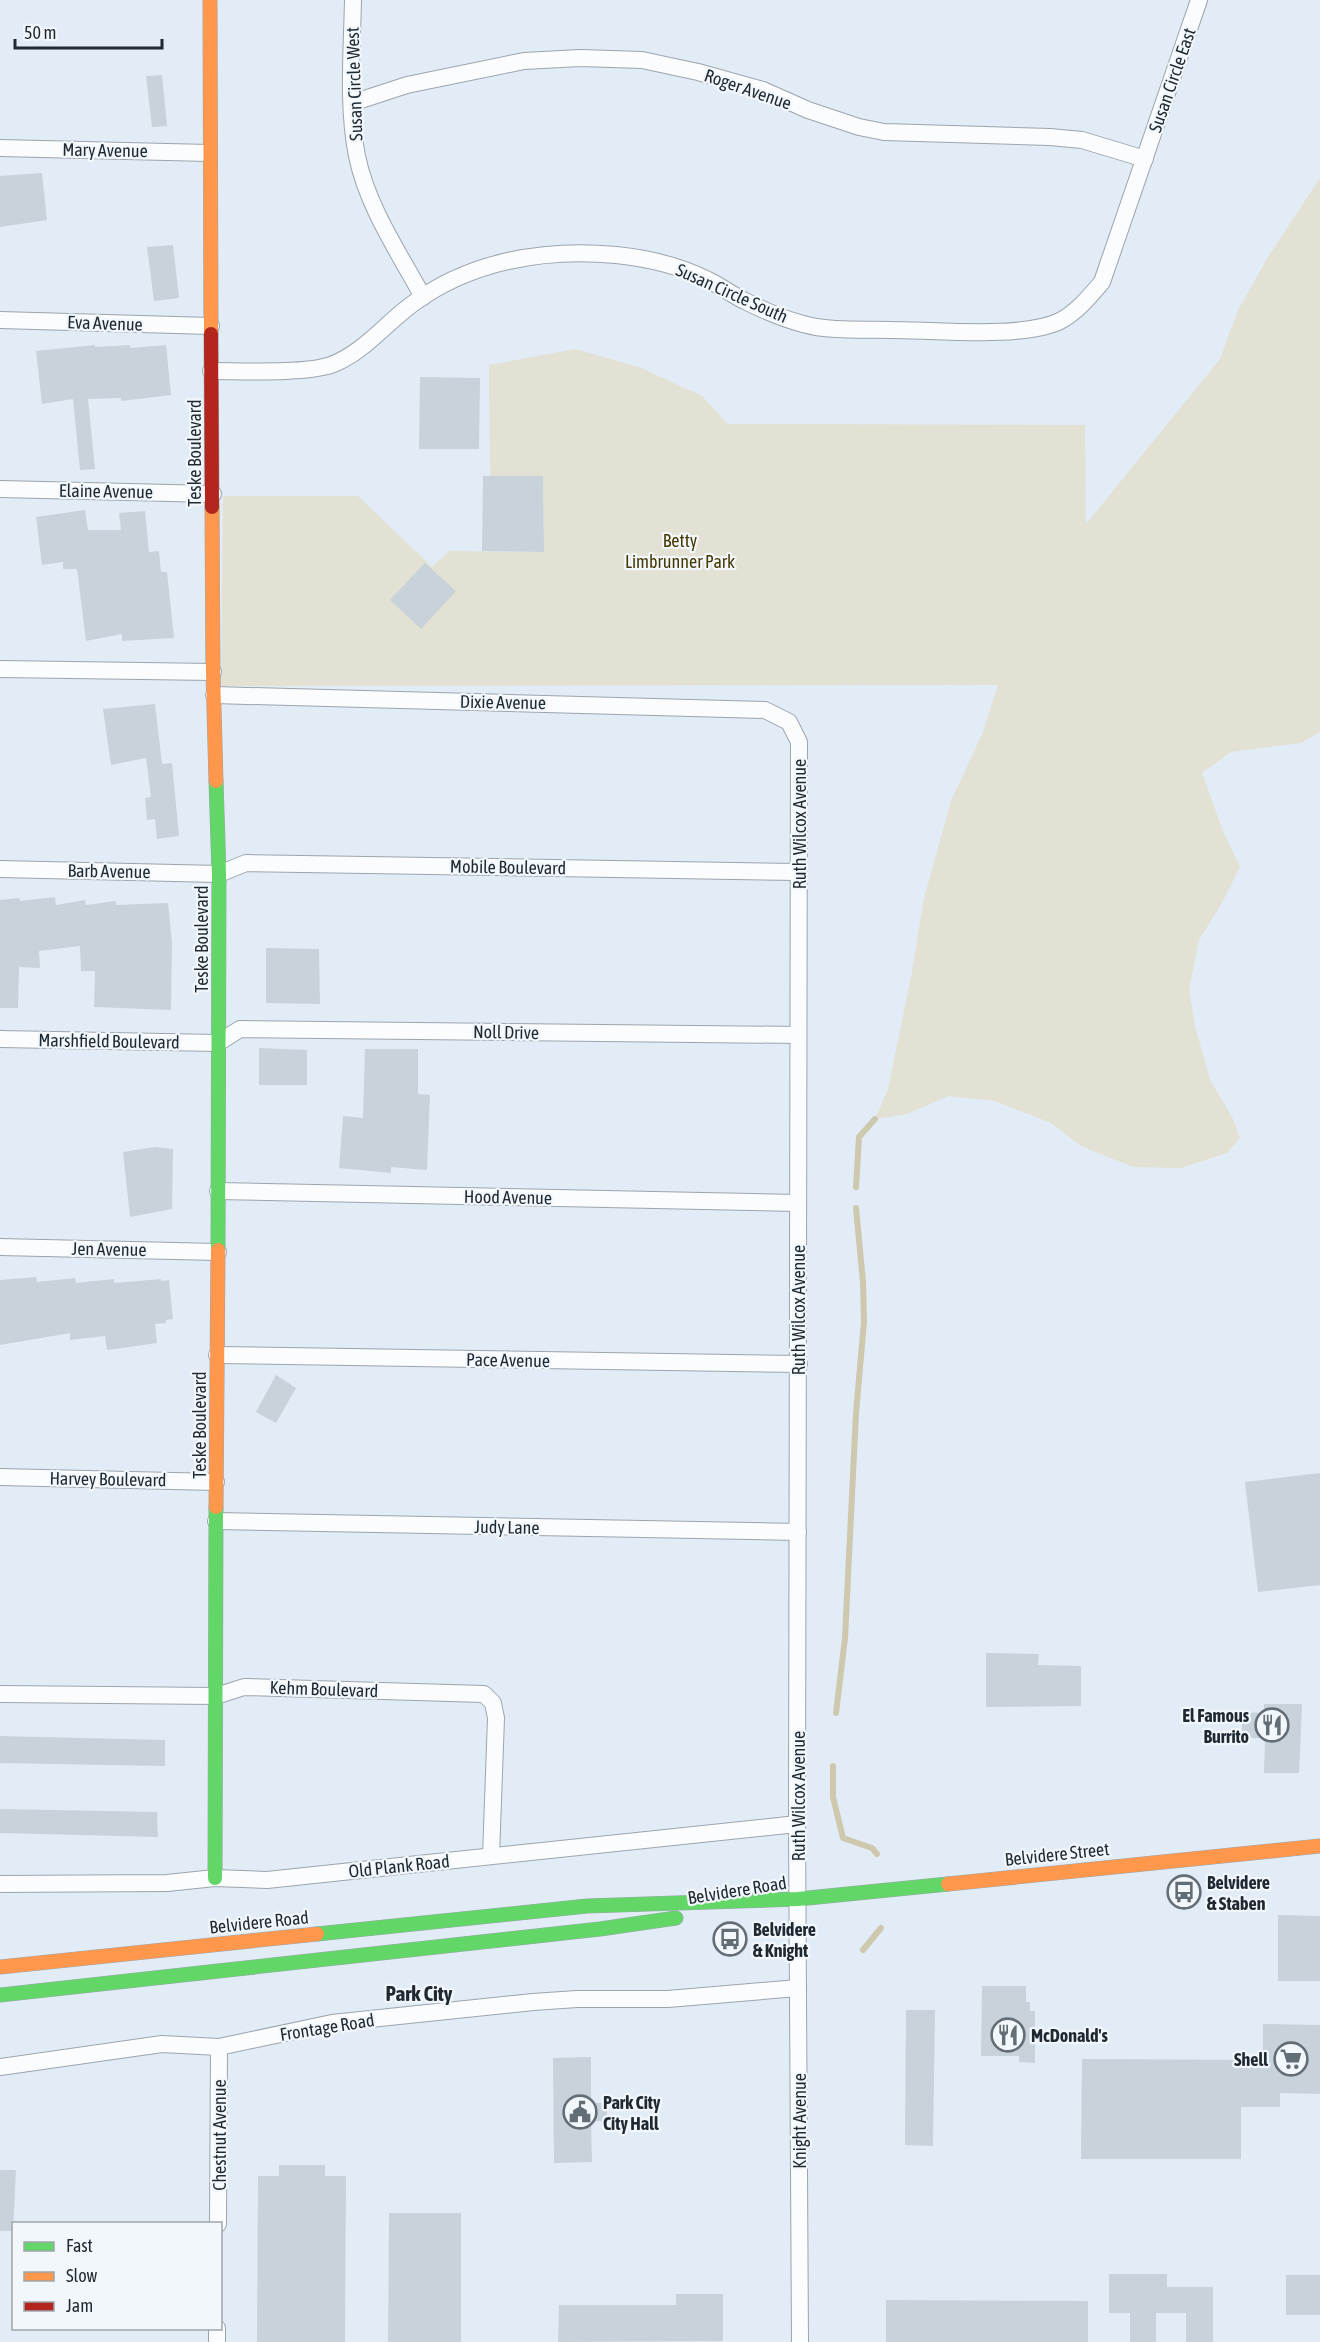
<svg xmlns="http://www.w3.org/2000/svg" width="1320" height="2342" viewBox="0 0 1320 2342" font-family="'Asap Condensed',sans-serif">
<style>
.green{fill:#e2e1d3}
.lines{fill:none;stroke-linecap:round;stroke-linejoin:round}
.stream{stroke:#cec8ae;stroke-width:6}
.building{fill:#c8d2db}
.street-casing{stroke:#9ca5ad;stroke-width:18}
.fast-casing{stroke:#9ca5ad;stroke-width:15}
.slow-casing{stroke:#9ca5ad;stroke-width:15}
.jam-casing{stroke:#9ca5ad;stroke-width:15}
.street{stroke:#fafcfe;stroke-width:16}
.fast{stroke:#63d668;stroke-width:14}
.slow{stroke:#ff974d;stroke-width:14}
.jam{stroke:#b3261e;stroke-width:14}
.labels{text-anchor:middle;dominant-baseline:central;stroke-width:4.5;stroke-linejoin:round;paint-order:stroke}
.street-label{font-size:18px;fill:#1f2931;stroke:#f2f7fc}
.park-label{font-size:18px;fill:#463800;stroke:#f2f7fc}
.poi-label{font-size:18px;font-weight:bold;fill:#1f2931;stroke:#f2f7fc;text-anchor:start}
.quarter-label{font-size:21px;font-weight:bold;fill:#1f2931;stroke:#f2f7fc}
</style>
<rect width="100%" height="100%" fill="#e1ecf6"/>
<polygon class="green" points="1320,178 1320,732 1301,743 1231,752 1202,773 1223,831 1240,867 1223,901 1199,940 1189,989 1195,1026 1210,1080 1233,1119 1240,1138 1227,1153 1181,1168 1133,1167 1081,1146 1051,1123 995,1101 948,1096 907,1114 875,1119 888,1089 912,972 924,898 951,801 983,732 998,685 221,686 223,496 358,496 432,567 449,551 544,552 543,476 490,476 489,365 576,349 641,368 702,396 728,424 1085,425 1086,524 1220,359 1238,310 1268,257"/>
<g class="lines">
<g class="stream">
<polyline points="856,1187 859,1137 875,1119"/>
<polyline points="836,1713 845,1638 856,1413 864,1322 863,1282 856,1208"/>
<polyline points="833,1766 833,1797 843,1838 872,1848 877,1854"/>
<polyline points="863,1950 881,1928"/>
</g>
</g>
<g class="building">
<polygon points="162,75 167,126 152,127 146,76"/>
<polygon points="42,173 47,220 0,227 0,176"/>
<polygon points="173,245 179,298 154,301 147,247"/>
<polygon points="95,345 95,347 130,345 130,348 166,345 171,395 121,401 121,398 88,399 95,469 80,470 73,399 42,404 36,351"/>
<polygon points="420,377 480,378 479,449 419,449"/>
<polygon points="483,476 543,476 544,552 482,551"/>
<polygon points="85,510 88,530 121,530 119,513 145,511 149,552 159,551 161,572 167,572 174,638 122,641 122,634 86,641 77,569 63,569 63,562 42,565 36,517"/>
<polygon points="425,563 456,591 421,629 390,600"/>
<polygon points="155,704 162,764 172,763 179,836 157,839 155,819 147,820 145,798 151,797 146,758 111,765 103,709"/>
<polygon points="55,897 56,905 85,900 86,905 116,901 116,905 168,903 172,943 171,1010 94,1007 95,971 81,971 80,946 39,951 40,968 19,967 18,1008 0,1008 0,900 19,898 20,901"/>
<polygon points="266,948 319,949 320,1004 266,1003"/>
<polygon points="259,1048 307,1050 307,1085 259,1085"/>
<polygon points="365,1049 418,1049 418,1094 430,1095 427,1170 391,1167 391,1173 339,1168 343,1116 363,1118"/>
<polygon points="155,1147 173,1149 172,1209 130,1217 123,1152"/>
<polygon points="36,1277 37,1282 75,1278 76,1283 114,1279 114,1283 161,1279 161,1281 169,1280 173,1319 166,1320 166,1323 155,1324 157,1343 122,1348 107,1350 105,1336 70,1340 70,1333 0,1345 0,1280"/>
<polygon points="276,1375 296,1388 276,1423 256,1412"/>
<polygon points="1320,1473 1320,1585 1258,1592 1245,1482"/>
<polygon points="986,1653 1039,1654 1038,1665 1081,1666 1081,1706 986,1707"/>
<polygon points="1264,1704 1302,1704 1299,1773 1264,1773 1265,1738 1242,1738 1242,1712 1264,1713"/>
<polygon points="0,1736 165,1740 165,1766 0,1763"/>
<polygon points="0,1809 157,1812 158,1837 0,1833"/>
<polygon points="1278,1915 1320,1916 1320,1981 1278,1981"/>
<polygon points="982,1986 1026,1986 1026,2002 1030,2002 1030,2011 1035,2011 1035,2063 1019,2062 1019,2056 981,2056"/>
<polygon points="906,2010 935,2010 933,2146 905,2145"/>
<polygon points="1263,2024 1320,2025 1320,2094 1280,2093 1280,2107 1241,2107 1241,2159 1081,2159 1082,2059 1263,2060"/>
<polygon points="591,2057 591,2103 607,2103 607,2121 591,2121 592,2162 554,2163 553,2058"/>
<polygon points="279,2165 325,2165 325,2176 346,2176 345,2342 257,2342 258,2176 279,2176"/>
<polygon points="0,2170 16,2170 13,2231 0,2231"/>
<polygon points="389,2213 461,2213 461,2342 388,2342"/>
<polygon points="1109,2274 1167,2274 1167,2287 1213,2287 1213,2342 1186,2342 1186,2313 1156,2313 1156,2342 1130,2342 1130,2313 1109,2313"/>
<rect x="1286" y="2275" width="34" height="40"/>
<polygon points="676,2294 723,2294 723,2341 558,2342 559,2305 676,2305"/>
<polygon points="886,2300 1088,2301 1088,2342 886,2342"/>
</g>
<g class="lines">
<g class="street-casing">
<g id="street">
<path d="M353,0C352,50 347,107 357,156C367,206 399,253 423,297"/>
<polyline points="352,103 407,85 524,61 580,58 642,60 698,72 763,90 808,110 859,127 884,132 1050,137 1082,140 1145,159"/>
<polyline points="0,148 209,153"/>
<polyline points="0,320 211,326"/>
<path d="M211,371C243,371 303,374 331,365C363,353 384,325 411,305C469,261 545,248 616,255C646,258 680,266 708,280C721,286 732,295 745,301C763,310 784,319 803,324C831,332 865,329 894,330C938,330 1022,339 1060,321C1077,312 1090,296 1102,282L1199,0"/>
<polyline points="0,489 213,494"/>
<polyline points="0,669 213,672"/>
<polyline points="214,695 765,710 789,722 799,742 797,1824 800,2342"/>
<polyline points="0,869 219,874 246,863 798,872"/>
<polyline points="0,1039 218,1043 240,1029 798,1035"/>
<polyline points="218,1191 798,1203"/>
<polyline points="0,1247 218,1252"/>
<polyline points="217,1355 799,1364"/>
<polyline points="0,1477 216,1482"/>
<polyline points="216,1521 798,1532"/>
<polyline points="0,1694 216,1696 244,1687 484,1694 493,1703 496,1718 491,1856"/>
<polyline points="0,1884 167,1883 215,1878 267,1880 797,1824"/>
<polyline points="0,2067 162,2044 219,2047 332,2023 533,2002 577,1999 668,1999 798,1988"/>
<polyline points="218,2224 219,2047"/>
<polyline points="217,2342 217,2328"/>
</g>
</g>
<g class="fast-casing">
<g id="fast">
<polyline points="216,781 219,874 218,1250"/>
<polyline points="215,1878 216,1507"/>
<polyline points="317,1934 587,1906 798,1899 948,1884"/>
<polyline points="0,1995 600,1929 676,1918"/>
</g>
</g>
<g class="slow-casing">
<g id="slow">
<polyline points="210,0 211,334"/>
<polyline points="212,507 213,672 216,781"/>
<polyline points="216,1507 218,1250"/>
<polyline points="948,1884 1320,1846"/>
<polyline points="0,1967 317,1934"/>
</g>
</g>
<g class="jam-casing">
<polyline id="jam" points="211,334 212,507"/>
</g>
<use href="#street" class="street"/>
<use href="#fast" class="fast"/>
<use href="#slow" class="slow"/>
<use href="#jam" class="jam"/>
</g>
<defs>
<g id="restaurant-ring" transform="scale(1.725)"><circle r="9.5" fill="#f2f7fc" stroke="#636d76" stroke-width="1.5"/><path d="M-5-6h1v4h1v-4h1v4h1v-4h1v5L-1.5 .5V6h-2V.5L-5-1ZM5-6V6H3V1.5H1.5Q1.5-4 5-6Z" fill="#636d76"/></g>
<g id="bus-ring" transform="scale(1.725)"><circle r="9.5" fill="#f2f7fc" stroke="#636d76" stroke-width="1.5"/><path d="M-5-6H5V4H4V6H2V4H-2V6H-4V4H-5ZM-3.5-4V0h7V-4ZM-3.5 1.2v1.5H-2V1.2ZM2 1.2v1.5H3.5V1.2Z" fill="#636d76"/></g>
<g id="supermarket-ring" transform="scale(1.725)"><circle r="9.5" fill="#f2f7fc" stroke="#636d76" stroke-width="1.5"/><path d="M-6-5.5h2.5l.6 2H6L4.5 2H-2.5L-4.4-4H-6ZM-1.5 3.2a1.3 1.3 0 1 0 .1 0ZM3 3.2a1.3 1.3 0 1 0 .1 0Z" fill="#636d76"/></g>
<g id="civic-ring" transform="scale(1.725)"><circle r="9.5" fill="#f2f7fc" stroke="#636d76" stroke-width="1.5"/><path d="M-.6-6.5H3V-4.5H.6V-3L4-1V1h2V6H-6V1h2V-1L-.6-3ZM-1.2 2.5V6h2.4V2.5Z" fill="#636d76"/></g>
</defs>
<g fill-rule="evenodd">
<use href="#restaurant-ring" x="1272" y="1725"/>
<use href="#bus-ring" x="1184" y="1892"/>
<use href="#bus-ring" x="730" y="1939"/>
<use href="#restaurant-ring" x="1008" y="2035"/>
<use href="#supermarket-ring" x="1291" y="2059"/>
<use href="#civic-ring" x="580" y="2112"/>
</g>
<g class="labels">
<g class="street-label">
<text transform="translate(1172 80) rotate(-71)">Susan Circle East</text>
<text transform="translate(354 84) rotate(-92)">Susan Circle West</text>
<text transform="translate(748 89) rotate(19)">Roger Avenue</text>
<text transform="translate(105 150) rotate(1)">Mary Avenue</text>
<text transform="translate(732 293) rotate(24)">Susan Circle South</text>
<text transform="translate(105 323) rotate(2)">Eva Avenue</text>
<text transform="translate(194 453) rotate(-90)">Teske Boulevard</text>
<text transform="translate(106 491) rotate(1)">Elaine Avenue</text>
<text transform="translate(503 702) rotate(1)">Dixie Avenue</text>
<text transform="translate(799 824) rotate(-90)">Ruth Wilcox Avenue</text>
<text transform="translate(508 867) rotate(1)">Mobile Boulevard</text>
<text transform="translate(109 871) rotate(1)">Barb Avenue</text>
<text transform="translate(201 939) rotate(-90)">Teske Boulevard</text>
<text transform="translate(506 1032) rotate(1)">Noll Drive</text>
<text transform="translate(109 1041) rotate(1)">Marshfield Boulevard</text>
<text transform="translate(508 1197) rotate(1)">Hood Avenue</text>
<text transform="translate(109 1249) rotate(1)">Jen Avenue</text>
<text transform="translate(798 1310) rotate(-90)">Ruth Wilcox Avenue</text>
<text transform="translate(508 1360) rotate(1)">Pace Avenue</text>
<text transform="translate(199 1425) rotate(-90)">Teske Boulevard</text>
<text transform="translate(108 1479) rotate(1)">Harvey Boulevard</text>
<text transform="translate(507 1527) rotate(1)">Judy Lane</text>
<text transform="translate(324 1689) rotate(2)">Kehm Boulevard</text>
<text transform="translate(798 1796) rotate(-90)">Ruth Wilcox Avenue</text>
<text transform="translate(1057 1854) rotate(-6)">Belvidere Street</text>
<text transform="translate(399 1866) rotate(-6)">Old Plank Road</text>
<text transform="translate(737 1890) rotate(-9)">Belvidere Road</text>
<text transform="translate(259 1922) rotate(-6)">Belvidere Road</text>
<text transform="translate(327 2027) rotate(-9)">Frontage Road</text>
<text transform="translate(799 2121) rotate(-90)">Knight Avenue</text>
<text transform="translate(219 2135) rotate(-90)">Chestnut Avenue</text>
</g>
<g class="park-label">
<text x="680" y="540">Betty<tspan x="680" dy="21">Limbrunner Park</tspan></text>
</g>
<g class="poi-label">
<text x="1249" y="1715" text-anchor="end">El Famous<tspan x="1249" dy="21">Burrito</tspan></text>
<text x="1207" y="1882">Belvidere<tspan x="1207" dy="21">&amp; Staben</tspan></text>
<text x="753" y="1929">Belvidere<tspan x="753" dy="21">&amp; Knight</tspan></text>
<text x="1031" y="2035">McDonald's</text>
<text x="1268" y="2059" text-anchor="end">Shell</text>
<text x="603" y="2102">Park City<tspan x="603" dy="21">City Hall</tspan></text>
</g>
<g class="quarter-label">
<text x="419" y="1993">Park City</text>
</g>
</g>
<rect x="12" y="2222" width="210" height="108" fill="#f2f7fc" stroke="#9ea5ab" stroke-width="1.5"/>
<rect x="24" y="2242" width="30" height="9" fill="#63d668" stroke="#9ea5ab" stroke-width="1.5"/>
<text x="66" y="2252" font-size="18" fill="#1f2931">Fast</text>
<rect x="24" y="2272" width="30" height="9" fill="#ff974d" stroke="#9ea5ab" stroke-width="1.5"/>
<text x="66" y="2282" font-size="18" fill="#1f2931">Slow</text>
<rect x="24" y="2302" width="30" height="9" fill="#b3261e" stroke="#9ea5ab" stroke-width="1.5"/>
<text x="66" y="2312" font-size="18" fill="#1f2931">Jam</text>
<path d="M15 39v9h147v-9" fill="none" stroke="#1f2931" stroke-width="3"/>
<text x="24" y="39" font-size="18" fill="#1f2931" stroke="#f2f7fc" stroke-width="4.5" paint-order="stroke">50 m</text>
</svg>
